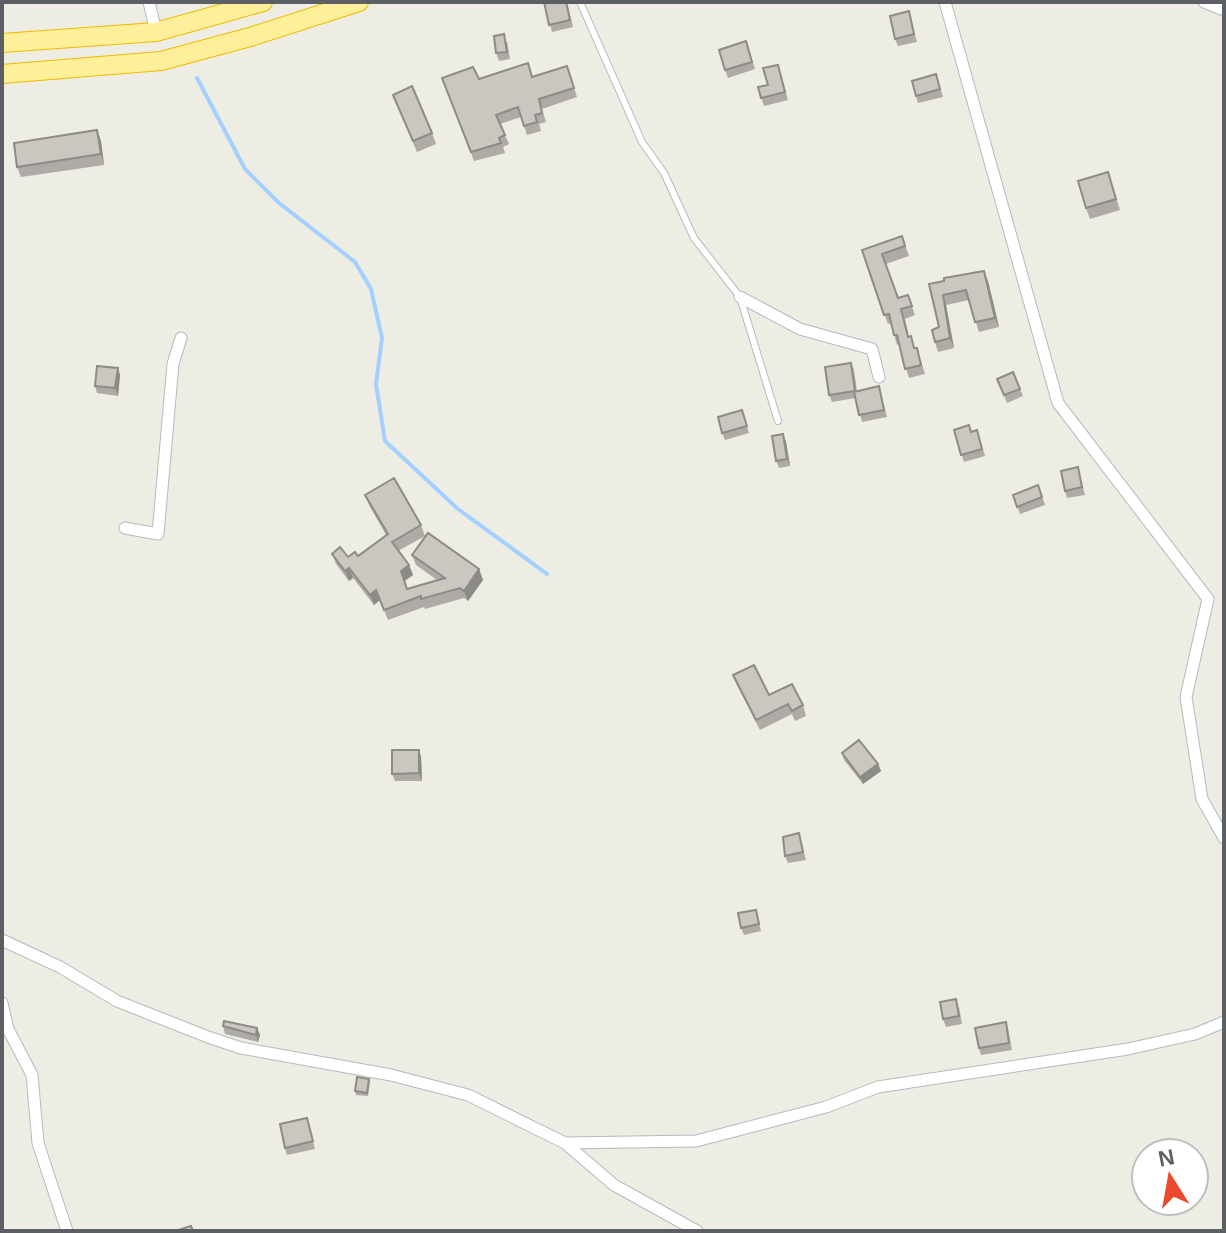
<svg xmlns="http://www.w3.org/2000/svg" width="1226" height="1233" viewBox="0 0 1226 1233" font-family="Helvetica,sans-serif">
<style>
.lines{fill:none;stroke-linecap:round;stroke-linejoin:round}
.stream{stroke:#a3d0ff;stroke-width:4}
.service-casing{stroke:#b6b9be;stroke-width:8}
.minor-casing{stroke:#b6b9be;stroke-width:13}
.tertiary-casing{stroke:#b6b9be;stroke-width:16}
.trunk-casing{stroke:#f2b900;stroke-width:20}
.service{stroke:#fff;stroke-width:6}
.minor{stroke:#fff;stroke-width:11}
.tertiary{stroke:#fff;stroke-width:14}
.trunk{stroke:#fef09a;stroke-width:18}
.wall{fill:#aeaba6}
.shaded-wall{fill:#8d8b87}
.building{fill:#cac7c1;stroke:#8d8b87;stroke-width:2}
</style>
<rect width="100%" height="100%" fill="#eeede4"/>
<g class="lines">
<polyline class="stream" points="197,78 245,169 279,203 355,262 371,289 382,338 376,384 385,441 458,509 547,574"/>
<g class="service-casing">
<polyline id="service" points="580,2 642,142 664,173 694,238 740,297 778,421"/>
</g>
<g class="minor-casing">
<g id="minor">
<polyline points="149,2 156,32"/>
<polyline points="945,2 1058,403 1208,599 1186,697 1202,799 1224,838"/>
<polyline points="1204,2 1221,9"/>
<polyline points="740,297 800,329 872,349 879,377"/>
<polyline points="125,528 158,534 173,364 181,338"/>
<polyline points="2,940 60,967 117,1001 208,1037 241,1048 391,1075 468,1095 565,1143 696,1141 826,1107 878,1087 1128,1049 1195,1034 1224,1022"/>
<polyline points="2,1003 8,1029 32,1075 38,1143 67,1231"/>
<polyline points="565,1143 614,1185 697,1231"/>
</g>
</g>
<g class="tertiary-casing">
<polyline id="tertiary" points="1222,2 1224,3"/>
</g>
<g class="trunk-casing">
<g id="trunk">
<polyline points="2,43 156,32 263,2"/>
<polyline points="2,74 161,61 250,37 359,2"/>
</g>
</g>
<use href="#service" class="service"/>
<use href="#minor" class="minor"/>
<use href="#tertiary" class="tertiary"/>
<use href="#trunk" class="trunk"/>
</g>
<g class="wall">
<polygon points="544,2 567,2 573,27 552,32"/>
<polygon points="909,11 917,42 898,46 895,39"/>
<polygon points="507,41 510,59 499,61 496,53"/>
<polygon points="746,41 755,69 728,78 725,70"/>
<polygon points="778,65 788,100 764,106 758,87 768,85"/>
<polygon points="567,66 577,97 542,109 546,122 539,124 541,131 527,135 521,117 500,124 509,144 503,147 505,153 474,161 442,78 479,79 533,77"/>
<polygon points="936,74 943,97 918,103 916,96"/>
<polygon points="393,95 432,133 436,144 417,152"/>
<polygon points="97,130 101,141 104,165 21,177 17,167"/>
<polygon points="1108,172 1120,210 1090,219 1086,208"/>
<polygon points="902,236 909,256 886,264 898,298 911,304 915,315 905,319 909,337 915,348 917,348 925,374 909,378 899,344 897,345 891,323 888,324 862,250"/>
<polygon points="988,281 999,327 979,332 969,300 946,305 954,348 938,352 935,342 939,327 929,284"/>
<polygon points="851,363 854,370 857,391 879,386 887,417 862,422 856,398 832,402 829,395"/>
<polygon points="118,368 120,375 118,396 97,393 95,386"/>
<polygon points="1013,372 1023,396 1007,403 997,379"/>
<polygon points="742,410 749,433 725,440 722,433"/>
<polygon points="954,430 971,432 977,430 985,456 964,462"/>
<polygon points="783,434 786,442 790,466 779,468 776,461"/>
<polygon points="1078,467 1085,495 1067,498 1065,491"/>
<polygon points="1038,485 1045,505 1020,514 1013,495"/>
<polygon points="365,495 421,525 425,536 398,551 409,565 413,575 405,581 407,589 437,580 416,565 412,555 479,569 483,580 468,601 464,598 425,609 424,607 388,620 380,600 374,605 353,578 349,581 336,564 332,554 348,557 358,556 386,535 369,505"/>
<polygon points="733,675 769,695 803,705 806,716 795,721 792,714 760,730 737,685"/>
<polygon points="419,750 421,757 422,781 395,781 392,774"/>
<polygon points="842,753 878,764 881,771 863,784 844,760"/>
<polygon points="799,833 806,860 788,863 785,856"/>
<polygon points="756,910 761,931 744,935 741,928"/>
<polygon points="959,1007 962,1024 946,1027 943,1019"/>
<polygon points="223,1026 257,1028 260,1035 258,1042 225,1034"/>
<polygon points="1008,1029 1012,1050 981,1055 979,1048"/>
<polygon points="369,1079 370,1082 368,1096 356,1095 355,1091"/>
<polygon points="307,1118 315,1149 287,1155 285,1148"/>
</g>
<g class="shaded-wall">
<polygon points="97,130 101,141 104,165 101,154"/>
<polygon points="984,271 988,281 999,327 995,318"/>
<polygon points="943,295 946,305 954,348 950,338"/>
<polygon points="118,368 120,375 118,396 115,388"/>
<polygon points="783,434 786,442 790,466 787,459"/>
<polygon points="409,565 413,575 404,581 401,571"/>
<polygon points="349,568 353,578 349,581 345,571"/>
<polygon points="479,569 483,580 468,601 464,591"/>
<polygon points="376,590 380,600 374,605 370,595"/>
<polygon points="419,750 421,757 422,781 419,773"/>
<polygon points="878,764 881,771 863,784 860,777"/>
<polygon points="257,1028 260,1035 258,1042 256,1035"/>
</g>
<g class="building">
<polygon points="544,2 566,2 570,20 549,25"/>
<polygon points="909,11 914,34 895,39 890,16"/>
<polygon points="504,34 507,52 496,53 494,36"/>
<polygon points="746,41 752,62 725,70 719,50"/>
<polygon points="528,63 532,77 567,66 574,88 539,99 542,113 535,115 537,122 524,126 518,107 496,115 505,135 499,138 501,143 471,152 442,78 473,67 479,79"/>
<polygon points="778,65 785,92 761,98 758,87 768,85 763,68"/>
<polygon points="936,74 940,89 916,96 912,81"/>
<polygon points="412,86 432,133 413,141 393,95"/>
<polygon points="97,130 101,154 17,167 14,143"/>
<polygon points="1108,172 1116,199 1086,208 1078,181"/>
<polygon points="902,236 905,246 882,254 898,298 908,295 912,306 901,309 908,337 911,336 914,348 917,348 921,365 905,369 897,335 894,335 889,314 884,315 862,250"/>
<polygon points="984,271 995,318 975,322 966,290 943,295 950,338 935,342 932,330 939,327 929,284 944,281 944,278"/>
<polygon points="851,363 855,391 829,395 825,367"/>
<polygon points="97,366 118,368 115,388 95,386"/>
<polygon points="1013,372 1020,389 1004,395 997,379"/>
<polygon points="879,386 884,410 859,415 854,392"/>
<polygon points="742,410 747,426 722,433 718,417"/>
<polygon points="969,425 971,432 977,430 982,449 961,455 954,430"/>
<polygon points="783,434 787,459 776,461 772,436"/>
<polygon points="1078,467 1082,487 1065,491 1061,471"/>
<polygon points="394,478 421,525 392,542 409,565 401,571 407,589 445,578 412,555 428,533 479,569 464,591 460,588 421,599 421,596 384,610 376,590 370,595 349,568 345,571 332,554 340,547 348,557 355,552 358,556 388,534 365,495"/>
<polygon points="1038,485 1042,497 1017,507 1013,495"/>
<polygon points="754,665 769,695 792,684 803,705 792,711 788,704 756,720 733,675"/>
<polygon points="859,740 878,764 860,777 842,753"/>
<polygon points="392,750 419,750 419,773 392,774"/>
<polygon points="799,833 803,852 785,856 783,837"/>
<polygon points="756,910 759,924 741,928 738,913"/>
<polygon points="956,999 959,1016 943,1019 940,1002"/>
<polygon points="224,1021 257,1028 256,1035 223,1026"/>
<polygon points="1006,1022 1009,1043 979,1048 975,1028"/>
<polygon points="357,1077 369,1079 367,1093 355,1091"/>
<polygon points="307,1118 313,1141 285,1148 280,1124"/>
<polygon points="191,1226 193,1231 175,1231"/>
</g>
<rect width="1226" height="1233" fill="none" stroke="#5c5f64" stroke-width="8"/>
<g transform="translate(1170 1177) rotate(349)"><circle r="38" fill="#ffffff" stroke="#bebfc1" stroke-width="2"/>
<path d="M0-6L14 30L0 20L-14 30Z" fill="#ea4b2f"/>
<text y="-12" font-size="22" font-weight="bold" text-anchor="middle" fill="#5c5f64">N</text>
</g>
</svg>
